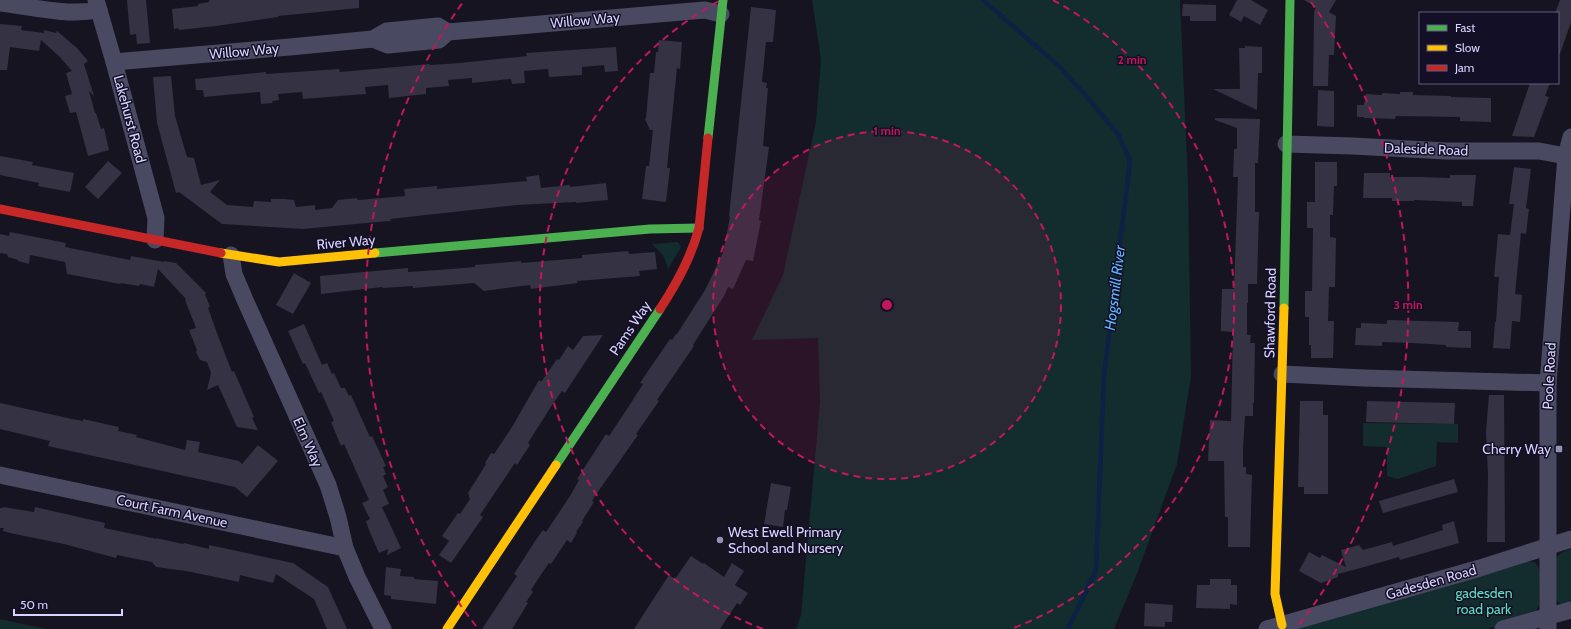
<svg xmlns="http://www.w3.org/2000/svg" width="1571" height="629" viewBox="0 0 1571 629" font-family="Cabin,sans-serif">
<style>
.green{fill:#132c2d}
.lines{fill:none;stroke-linecap:round;stroke-linejoin:round}
.stream{stroke:#0d2144;stroke-width:4.5}
.building{fill:#343243}
.street{stroke:#4a4962;stroke-width:17}
.fast{stroke:#4caf50;stroke-width:9}
.slow{stroke:#ffc107;stroke-width:9}
.jam{stroke:#c62828;stroke-width:9}
.ring{fill:none;stroke:#c2185b;stroke-width:2;stroke-dasharray:7 5}
.poi-dot{fill:#9591b1;stroke:#130f26;stroke-width:1.5}
.labels{text-anchor:middle;dominant-baseline:central;stroke-width:3;stroke-linejoin:round;paint-order:stroke}
.street-label{font-size:14px;fill:#d9d4ff;stroke:#130f26}
.poi-label{font-size:14px;fill:#d9d4ff;stroke:#130f26;text-anchor:end}
.park-label{font-size:14px;fill:#5fe0c0;stroke:#130f26}
.water-label{font-size:15px;font-style:italic;fill:#62b6ff;stroke:#130f26}
.centre{fill:#c2185b;stroke:#130f26;stroke-width:2}
.ring-label{font-size:12px;text-anchor:middle;font-weight:bold;fill:#c2185b;stroke:#130f26;stroke-width:3;stroke-linejoin:round;paint-order:stroke}
</style>
<rect width="100%" height="100%" fill="#161421"/>
<g class="green">
<polygon points="812,0 1180,0 1188,182 1191,376 1177,464 1138,571 1114,629 796,629 801,615 820,402 818,338 752,340 783,275 816,122 821,60"/>
<polygon points="678,242 681,247 668,269 663,255 652,244"/>
<polygon points="1363,423 1458,424 1458,443 1437,442 1436,466 1398,479 1387,476 1387,447 1363,446"/>
<path d="M1571,549V604L1564,606C1562,604 1558,603 1557,600C1553,595 1553,565 1556,559C1559,553 1565,551 1571,549Z"/>
<polygon points="1527,561 1536,563 1540,571 1539,605 1536,611 1530,617 1487,629 1288,629"/>
<polygon points="0,619 46,629 0,629"/>
</g>
<g class="lines">
<polyline class="stream" points="983,0 1059,66 1088,98 1118,134 1130,161 1104,376 1096,570 1068,629"/>
</g>
<g class="building">
<polygon points="127,0 146,0 150,43 137,44 136,34 130,35"/>
<polygon points="209,0 359,0 359,8 278,16 278,17 216,26 179,30 178,28 174,29 172,9 198,6 198,4 209,2"/>
<polygon points="1237,0 1251,0 1268,10 1260,25 1244,16 1241,22 1229,15"/>
<polygon points="1304,0 1336,0 1329,12 1336,16 1334,55 1329,55 1328,86 1313,86 1314,12 1316,7"/>
<polygon points="1560,0 1571,0 1571,22 1560,54 1558,53 1558,13 1555,13"/>
<polygon points="1183,4 1216,5 1216,21 1190,21 1190,16 1182,16"/>
<polygon points="751,7 776,10 773,42 766,42 762,82 767,83 766,88 768,88 763,146 769,147 759,220 761,221 753,261 746,260 733,289 728,287 724,296 693,345 694,346 657,400 659,401 636,434 638,435 595,496 592,501 594,502 582,521 583,522 576,532 577,533 571,543 567,540 551,564 549,563 540,576 531,590 533,592 526,602 528,603 512,629 482,629 517,576 514,574 535,541 543,530 546,532 570,496 579,480 577,479 599,445 606,434 609,436 627,409 643,384 640,383 646,374 670,339 672,340 676,334 677,334 705,290 723,253 730,217 729,216"/>
<polygon points="0,24 22,26 21,30 44,33 44,30 56,33 57,31 77,48 88,61 84,64 94,96 89,91 95,113 96,113 101,129 104,128 109,150 88,156 76,112 70,113 65,96 72,94 66,73 72,71 59,56 41,40 39,51 10,47 7,70 0,70"/>
<polygon points="659,40 682,42 680,69 677,68 667,168 670,168 666,202 642,199 646,166 649,166 653,130 650,130 645,119 646,118 650,73 654,73 656,52 658,52"/>
<polygon points="1245,46 1262,47 1262,73 1258,73 1257,110 1213,89 1240,89 1239,48 1245,48"/>
<polygon points="616,47 618,71 605,72 604,65 582,67 582,75 549,77 548,69 524,71 525,83 512,84 511,79 472,83 472,78 448,80 449,86 426,88 426,94 389,98 388,85 365,87 366,94 340,96 303,99 302,92 278,94 279,100 272,101 273,103 261,104 260,92 204,97 203,90 196,90 195,79 266,72 266,74 339,69 340,72 430,64 430,65 459,63 527,56 526,53"/>
<polygon points="171,76 175,116 187,157 194,158 201,185 220,180 210,192 227,205 253,207 254,201 271,202 271,199 285,199 294,200 296,207 315,205 315,210 332,208 338,200 357,198 358,200 405,196 404,189 437,186 437,189 527,181 526,177 539,175 541,188 570,185 570,187 606,183 608,200 576,203 576,202 517,205 390,219 391,221 377,222 303,229 222,224 179,192 176,193 157,123 153,77"/>
<polygon points="1530,83 1550,83 1545,96 1549,97 1534,137 1512,136"/>
<polygon points="1318,90 1334,91 1334,127 1317,126"/>
<polygon points="1400,92 1413,92 1413,95 1451,96 1451,97 1491,98 1491,122 1460,121 1460,117 1396,116 1395,119 1364,118 1364,117 1357,117 1357,105 1364,105 1364,102 1366,102 1366,94 1382,95 1382,93 1400,94"/>
<polygon points="1215,118 1260,119 1258,163 1255,163 1255,212 1259,212 1257,284 1248,284 1248,303 1247,303 1247,335 1251,335 1250,343 1255,343 1254,403 1253,403 1253,416 1245,416 1243,449 1243,467 1246,467 1246,474 1252,475 1250,547 1228,547 1228,517 1225,517 1224,461 1208,461 1210,420 1231,421 1233,332 1221,331 1221,318 1222,289 1234,289 1238,177 1233,177 1234,149 1237,149 1237,128 1215,120"/>
<polygon points="0,156 33,162 32,165 74,173 70,192 38,186 39,183 0,175"/>
<polygon points="108,161 122,173 98,199 85,187"/>
<polygon points="1315,162 1337,162 1337,186 1334,186 1333,215 1330,215 1330,237 1336,238 1335,287 1329,287 1328,321 1334,321 1333,358 1311,358 1311,345 1309,345 1309,317 1305,317 1305,291 1312,291 1313,228 1307,228 1307,202 1315,202"/>
<polygon points="1514,167 1531,169 1526,208 1529,209 1526,234 1521,233 1515,294 1522,295 1520,322 1512,321 1510,349 1493,348 1495,322 1496,322 1499,277 1494,277 1498,234 1510,235 1514,204 1509,204"/>
<polygon points="1364,173 1390,173 1390,177 1421,177 1450,178 1450,175 1476,175 1473,206 1462,206 1462,202 1414,200 1414,201 1392,201 1392,198 1363,198"/>
<polygon points="10,232 66,243 65,247 130,260 131,256 164,262 164,261 176,263 206,293 205,294 210,307 208,308 217,333 232,372 234,371 254,417 252,418 258,430 237,427 218,385 207,390 211,373 207,362 200,360 196,352 197,350 189,330 196,328 185,300 186,299 158,269 154,287 140,284 139,286 121,283 120,284 67,274 65,262 30,255 29,264 18,261 18,260 8,257 7,254 0,253 0,234 9,236"/>
<polygon points="628,251 629,254 655,252 657,269 639,271 640,276 577,281 578,283 531,289 530,285 484,291 474,283 413,288 413,286 383,288 382,287 321,294 320,276 408,268 408,272 438,270 475,267 475,265 521,261 521,263 582,258 582,255"/>
<polygon points="294,273 311,283 293,314 276,305"/>
<polygon points="1387,320 1459,322 1458,331 1471,331 1471,348 1446,347 1446,345 1412,343 1382,342 1382,346 1355,345 1356,328 1361,328 1361,323 1387,324"/>
<polygon points="304,324 322,365 327,363 332,374 334,373 341,388 345,388 349,396 351,395 370,437 372,436 386,466 383,467 386,474 383,476 388,487 383,490 389,504 382,507 401,548 387,555 388,549 379,553 369,530 366,521 370,519 362,503 369,500 344,444 341,446 331,422 334,421 321,392 319,393 305,363 303,364 288,331"/>
<polygon points="603,335 565,393 562,391 552,405 528,443 530,445 517,465 515,463 490,500 480,515 483,517 451,563 439,555 449,541 442,536 458,513 460,514 470,499 468,493 486,464 485,463 491,453 494,454 512,427 539,380 541,382 557,359 559,360 568,346 573,350 583,336"/>
<polygon points="1489,395 1504,395 1505,542 1487,542 1488,475 1486,432"/>
<polygon points="1300,401 1323,401 1323,415 1328,415 1328,494 1304,494 1304,487 1298,487"/>
<polygon points="1367,401 1455,403 1454,424 1366,422"/>
<polygon points="0,403 72,419 83,421 83,419 119,427 118,431 137,435 136,437 185,450 187,440 200,442 198,452 239,461 242,464 258,445 278,461 247,497 235,487 48,446 50,441 0,429"/>
<polygon points="1454,479 1458,492 1383,513 1379,501"/>
<polygon points="771,483 791,487 787,510 785,510 783,527 764,524"/>
<polygon points="3,507 34,512 35,507 105,523 104,528 157,539 156,538 183,544 184,543 209,549 209,545 293,563 328,587 347,629 327,629 314,599 276,574 273,583 240,575 239,582 186,571 156,567 152,562 117,555 116,558 64,544 10,533 3,531 4,528 0,528 0,508 3,508"/>
<polygon points="1454,521 1459,543 1400,560 1399,557 1368,566 1338,574 1338,577 1321,583 1299,571 1309,552 1320,558 1322,555 1346,567 1341,550 1359,545 1363,550 1392,542 1393,546 1443,530 1442,525"/>
<polygon points="691,556 703,564 704,563 724,577 732,563 744,571 735,585 748,593 740,605 737,603 720,629 634,629 669,575 675,579"/>
<polygon points="386,567 401,569 400,576 414,577 414,579 438,581 436,604 391,599 391,596 384,595"/>
<polygon points="1210,579 1231,579 1231,585 1237,585 1237,605 1230,604 1230,609 1196,608 1197,585 1210,585"/>
<polygon points="1145,603 1173,605 1172,622 1165,622 1165,627 1144,626"/>
</g>
<g class="lines">
<g class="street">
<polyline points="96,0 114,62 156,218 155,240"/>
<path d="M0,3C32,7 66,16 99,10"/>
<polyline points="373,39 388,45 439,40 448,32 705,10 721,14"/>
<polyline points="114,62 290,47 373,39 387,31 438,26 448,32"/>
<polyline points="1286,144 1353,146 1446,151 1539,151 1566,156"/>
<polyline points="231,255 234,274 245,300 328,485 338,517 345,548 357,577 383,629"/>
<polyline points="1282,374 1364,378 1548,383"/>
<polyline points="0,475 345,548"/>
<polyline points="1267,629 1480,568 1571,539"/>
<polyline points="1503,629 1571,610"/>
<polyline points="1548,629 1548,383 1566,156 1571,137"/>
</g>
<g class="fast">
<polyline points="708,138 723,0"/>
<polyline points="375,253 650,229 699,228"/>
<polyline points="1284,308 1290,0"/>
<polyline points="556,465 660,309"/>
</g>
<g class="slow">
<polyline points="221,253 279,262 375,253"/>
<polyline points="1282,625 1275,594 1284,308"/>
<polyline points="447,629 556,465"/>
</g>
<g class="jam">
<polyline points="0,209 221,253"/>
<path d="M660,309C677,283 691,258 699,228L708,138"/>
</g>
</g>
<circle cx="887" cy="305" r="174" fill="#c2185b" fill-opacity=".12"/>
<g class="ring">
<circle cx="887" cy="305" r="174"/>
<path d="M763 629A347 347 0 0 1 721 0M1053 0A347 347 0 0 1 1011 629"/>
<path d="M476 626A521 521 0 0 1 463 2M1311 2A521 521 0 0 1 1298 626"/>
</g>
<g class="poi-dot">
<rect x="1555" y="445" width="8" height="8" rx="2"/>
<circle cx="720" cy="540" r="4"/>
</g>
<g class="labels">
<g class="street-label">
<text transform="translate(585 20) rotate(-5)">Willow Way</text>
<text transform="translate(244 51) rotate(-5)">Willow Way</text>
<text transform="translate(130 119) rotate(75)">Lakehurst Road</text>
<text transform="translate(1426 149) rotate(2)">Daleside Road</text>
<text transform="translate(346 242) rotate(-5)">River Way</text>
<text transform="translate(1270 313) rotate(-89)">Shawford Road</text>
<text transform="translate(630 328) rotate(-56)">Pams Way</text>
<text transform="translate(1549 376) rotate(-87)">Poole Road</text>
<text transform="translate(308 442) rotate(66)">Elm Way</text>
<text transform="translate(172 511) rotate(12)">Court Farm Avenue</text>
<text transform="translate(1431 582) rotate(-16)">Gadesden Road</text>
</g>
<g class="poi-label">
<text x="1551" y="449">Cherry Way</text>
<text x="728" y="532" text-anchor="start">West Ewell Primary<tspan x="728" dy="16">School and Nursery</tspan></text>
</g>
<g class="park-label">
<text x="1484" y="593">gadesden<tspan x="1484" dy="16">road park</tspan></text>
</g>
<g class="water-label">
<text transform="translate(1115 288) rotate(-83)">Hogsmill River</text>
</g>
</g>
<circle cx="887" cy="305" r="6" class="centre"/>
<g class="ring-label">
<text x="1132" y="64">2 min</text>
<text x="887" y="135">1 min</text>
<text x="1408" y="309">3 min</text>
</g>
<rect x="1419" y="12" width="140" height="72" fill="#130f26" stroke="#625e7d"/>
<rect x="1427" y="25" width="20" height="6" fill="#4caf50" stroke="#625e7d"/>
<text x="1455" y="32" font-size="12" fill="#d9d4ff">Fast</text>
<rect x="1427" y="45" width="20" height="6" fill="#ffc107" stroke="#625e7d"/>
<text x="1455" y="52" font-size="12" fill="#d9d4ff">Slow</text>
<rect x="1427" y="65" width="20" height="6" fill="#c62828" stroke="#625e7d"/>
<text x="1455" y="72" font-size="12" fill="#d9d4ff">Jam</text>
<path d="M14 609v6h108v-6" fill="none" stroke="#d9d4ff" stroke-width="2"/>
<text x="20" y="609" font-size="12" fill="#d9d4ff" stroke="#130f26" stroke-width="3" paint-order="stroke">50 m</text>
</svg>
